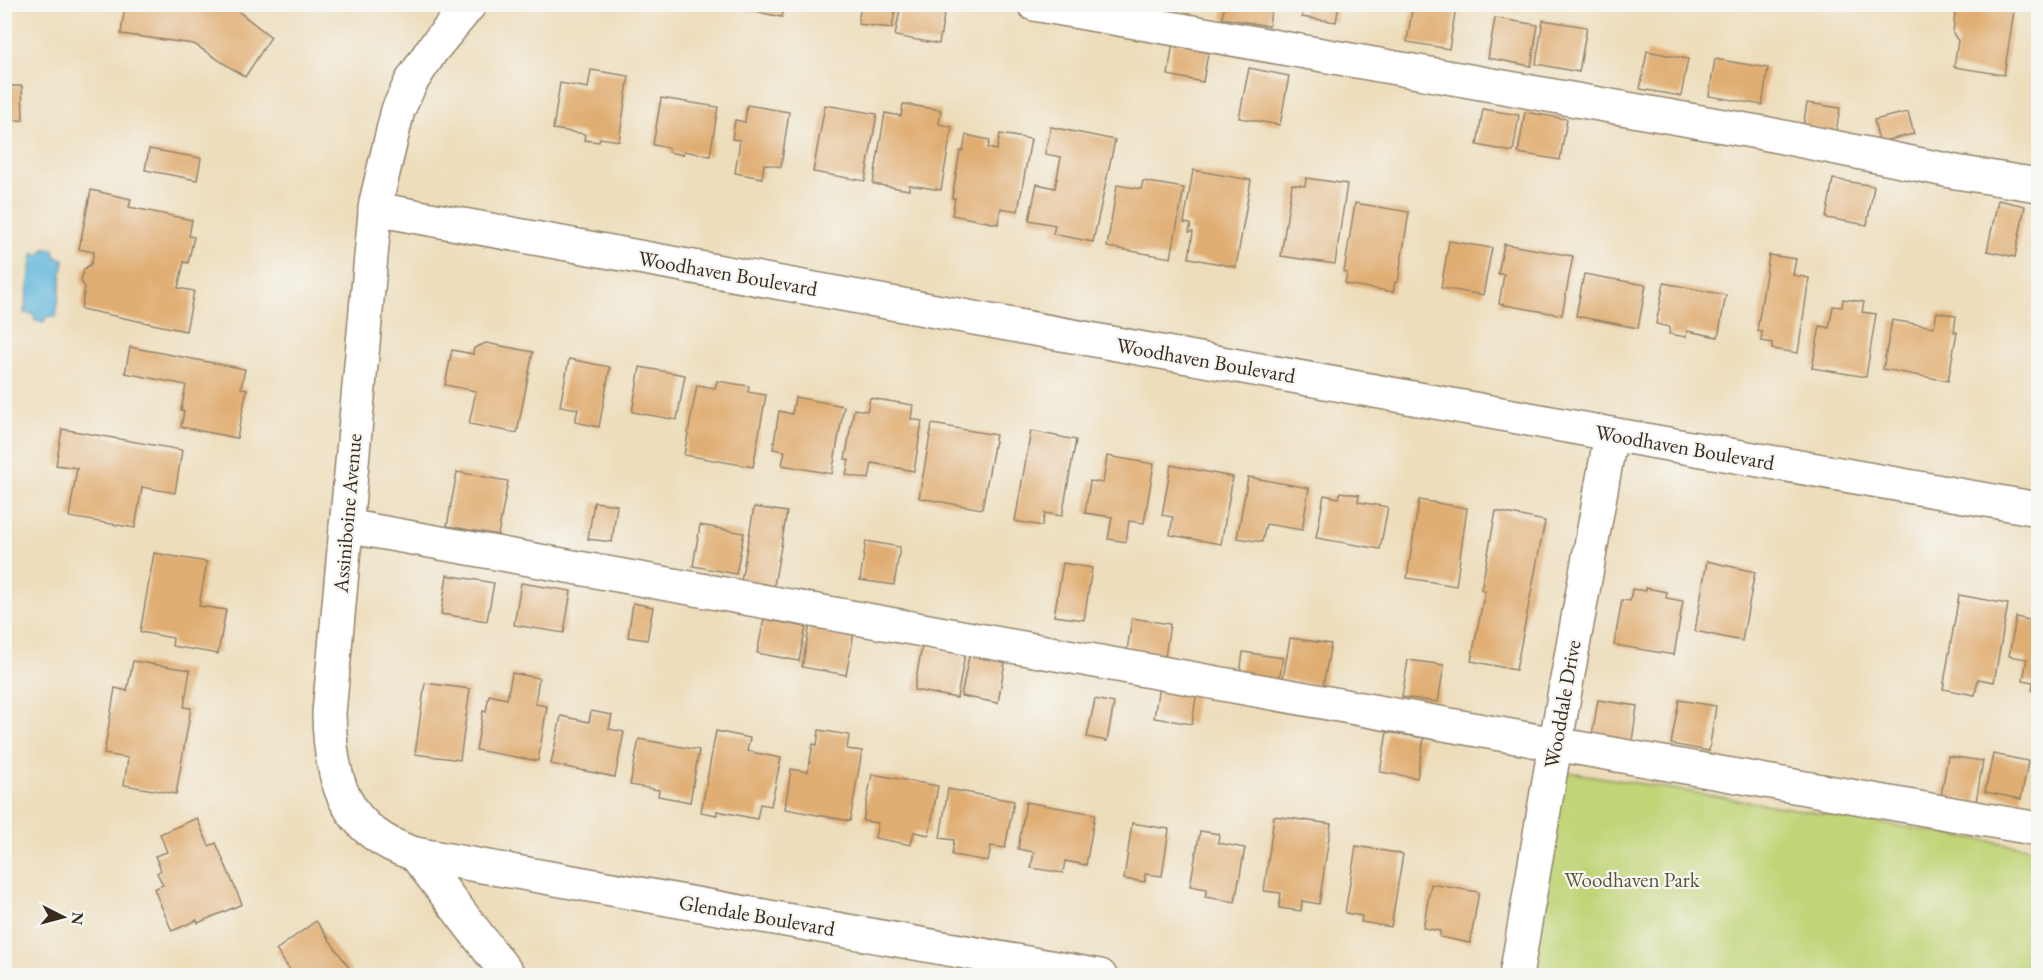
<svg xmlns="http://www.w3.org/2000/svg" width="2043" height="980" viewBox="0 0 2043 980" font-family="'EB Garamond',serif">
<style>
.green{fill:#c1d477;stroke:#7e7f4a;stroke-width:1.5}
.water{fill:#5eb6db;stroke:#4c707c;stroke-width:1.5}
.building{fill:#e0ad72}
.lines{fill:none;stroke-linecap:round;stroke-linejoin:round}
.minor-casing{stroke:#94846c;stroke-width:36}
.minor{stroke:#fff;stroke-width:33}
.labels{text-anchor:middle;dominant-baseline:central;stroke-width:4.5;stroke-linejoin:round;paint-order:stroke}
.street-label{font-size:21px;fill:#3b2a1e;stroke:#f6f6f2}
.park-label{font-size:21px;fill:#5c5434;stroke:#f6f6f2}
</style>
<rect width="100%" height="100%" fill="#f6f6f2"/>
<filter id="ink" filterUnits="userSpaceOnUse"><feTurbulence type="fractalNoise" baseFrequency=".0167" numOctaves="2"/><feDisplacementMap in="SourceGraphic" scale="12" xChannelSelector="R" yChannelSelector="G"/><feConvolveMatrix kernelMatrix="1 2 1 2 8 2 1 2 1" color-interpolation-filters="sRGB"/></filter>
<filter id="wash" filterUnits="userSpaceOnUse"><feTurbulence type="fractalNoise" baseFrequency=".008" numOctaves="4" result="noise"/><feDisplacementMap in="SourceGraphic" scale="24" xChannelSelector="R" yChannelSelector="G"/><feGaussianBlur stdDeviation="1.35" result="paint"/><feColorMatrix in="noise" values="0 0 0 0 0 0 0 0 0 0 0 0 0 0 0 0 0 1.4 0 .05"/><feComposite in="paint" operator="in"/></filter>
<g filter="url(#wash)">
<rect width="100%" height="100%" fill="#edddbb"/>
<polygon class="green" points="1551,769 2038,849 2038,975 1516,976"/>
<polygon class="water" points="44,249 53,249 56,257 64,259 56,317 47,316 44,322 35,321 33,314 24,313 33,254 40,255"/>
<g id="blocks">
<g class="building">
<polygon points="125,4 229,4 271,37 245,77 194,44 121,34"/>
<polygon points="743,4 785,4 782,17 742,9"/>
<polygon points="861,4 896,4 892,28 858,24"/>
<polygon points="901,4 946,4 939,44 895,36"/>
<polygon points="1225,4 1272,4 1269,26 1222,18"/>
<polygon points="1304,4 1339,4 1336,22 1302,17"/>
<polygon points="1413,4 1440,4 1456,7 1449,49 1407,42"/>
<polygon points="1964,4 2015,4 2004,75 1954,67 1958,41 1953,33 1955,13 1963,7"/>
<polygon points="1495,18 1538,25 1531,66 1488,58"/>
<polygon points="1543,20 1587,27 1579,72 1536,64"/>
<polygon points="1173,42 1209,48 1203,82 1168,75"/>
<polygon points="1647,51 1688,59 1681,96 1640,89"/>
<polygon points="1715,59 1768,68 1762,105 1709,96"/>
<polygon points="1249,68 1289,76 1280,125 1239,118"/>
<polygon points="591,70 629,76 619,141 600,138 599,142 584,140 585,134 553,129 560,83 588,88"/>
<polygon points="4,86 22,86 23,120 4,121"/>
<polygon points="661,98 718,107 710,156 684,151 683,155 668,152 669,148 653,145"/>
<polygon points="1807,103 1840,108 1836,132 1803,126"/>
<polygon points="903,104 941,110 939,124 952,127 941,190 909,185 909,190 873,184 885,113 901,116"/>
<polygon points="747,105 789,112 781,167 764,164 762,178 735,173 740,140 732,139 735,120 745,122"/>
<polygon points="825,105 877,114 865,181 813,172"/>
<polygon points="1483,109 1519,115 1513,152 1477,145"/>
<polygon points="1525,112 1567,119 1560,160 1518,153"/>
<polygon points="1908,112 1914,134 1879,142 1874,120"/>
<polygon points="1051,127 1115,140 1093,242 1053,234 1055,225 1029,220 1037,184 1055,188 1061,157 1045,154"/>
<polygon points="1000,134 1031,139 1018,211 1001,208 998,224 952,215 955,198 952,198 960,151 963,151 966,135 990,140 988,148 997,150"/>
<polygon points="149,149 201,158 197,180 145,170"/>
<polygon points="1193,170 1251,180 1236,267 1189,258 1193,232 1189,232 1191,224 1184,223"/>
<polygon points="1306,178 1347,184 1335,264 1281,256 1292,184 1305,186"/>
<polygon points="1833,179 1874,186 1867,225 1826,218"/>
<polygon points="1143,181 1184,188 1171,258 1107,247 1117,185 1141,189"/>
<polygon points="91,190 131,199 129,207 192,220 189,236 194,237 188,263 184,262 178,288 194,291 186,331 81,309 85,287 81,281 84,269 91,264 94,252 79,249"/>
<polygon points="1998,200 2025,206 2015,257 1987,251"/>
<polygon points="1355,203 1409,212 1398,282 1395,282 1393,292 1345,284 1347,273 1344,272"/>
<polygon points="1449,241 1492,248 1483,295 1441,288"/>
<polygon points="1504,244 1573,256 1562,315 1499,304 1504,274 1498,274"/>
<polygon points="1769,255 1796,259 1793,275 1809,278 1798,353 1772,349 1772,343 1761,341 1762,332 1757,331"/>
<polygon points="1584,274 1646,285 1638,328 1576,316"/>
<polygon points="1664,283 1726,295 1718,337 1687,331 1686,337 1669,334 1670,327 1656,324"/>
<polygon points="1843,299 1864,302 1862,312 1876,314 1866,377 1812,368 1820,326 1829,328 1833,306 1842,307"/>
<polygon points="1937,312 1956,316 1954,332 1957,332 1948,381 1883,369 1892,320 1934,327"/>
<polygon points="486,343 533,352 517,433 469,424 476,391 445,385 452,350 473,354 474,348"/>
<polygon points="130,347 245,369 241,388 247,389 237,438 181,427 184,411 181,410 186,385 125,373"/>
<polygon points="569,359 610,367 599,427 575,422 578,409 560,406"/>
<polygon points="640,367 685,375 677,420 632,412"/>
<polygon points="717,381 749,386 748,392 766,395 753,467 684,455 697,385 715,388"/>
<polygon points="795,397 844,406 832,474 782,465 785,451 773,449 779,411 792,414"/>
<polygon points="870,398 913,405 911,419 922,421 914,471 872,463 869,479 846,475 849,460 845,459 854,409 867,411"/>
<polygon points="932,424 996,435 982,509 919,498"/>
<polygon points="62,429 182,450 175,493 142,487 135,528 69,517 77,468 56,465"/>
<polygon points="1031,431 1076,440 1062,516 1045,513 1042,526 1015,521"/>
<polygon points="1107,456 1154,464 1144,523 1129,521 1126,542 1108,539 1112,517 1085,513 1090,481 1103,483"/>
<polygon points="1171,465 1233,477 1221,544 1170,535 1173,517 1162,515"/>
<polygon points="457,472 508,481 498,535 447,526"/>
<polygon points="1248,477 1309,488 1302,530 1266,524 1262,542 1237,538"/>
<polygon points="1340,492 1359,495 1358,502 1388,507 1380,549 1316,538 1324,495 1339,498"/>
<polygon points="1419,500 1467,508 1456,586 1407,578"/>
<polygon points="594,502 617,505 612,542 588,539"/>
<polygon points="754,507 787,512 774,586 741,581"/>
<polygon points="1496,511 1545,521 1516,670 1471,661 1485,591 1481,590"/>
<polygon points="700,525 744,533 736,574 693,566"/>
<polygon points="866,541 900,547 894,585 860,580"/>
<polygon points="154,553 207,562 199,606 226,610 218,654 172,646 173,638 140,632"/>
<polygon points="1707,561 1755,572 1742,641 1695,631"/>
<polygon points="1063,563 1092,568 1084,620 1054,616"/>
<polygon points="447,575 494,583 487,621 441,614"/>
<polygon points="521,583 571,591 564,633 514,625"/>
<polygon points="1646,588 1667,592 1666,598 1683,601 1674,655 1614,645 1622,600 1630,601 1632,589 1646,591"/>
<polygon points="1959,595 2008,604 1994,682 1978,679 1975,695 1943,689"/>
<polygon points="633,603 653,607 647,640 628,637"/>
<polygon points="2016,617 2038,622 2038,692 2032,691 2033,682 2023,680 2027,659 2009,656"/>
<polygon points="1132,618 1170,624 1165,657 1127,651"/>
<polygon points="764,619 806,627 799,661 757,653"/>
<polygon points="810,624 854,633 846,675 802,667"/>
<polygon points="1290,638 1331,644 1323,686 1283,679"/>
<polygon points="922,646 965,654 957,698 914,690"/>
<polygon points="1243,652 1283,658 1279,680 1240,674"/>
<polygon points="969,656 1005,662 998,703 961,696"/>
<polygon points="1408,660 1444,665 1438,702 1402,697"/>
<polygon points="133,661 190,670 184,707 191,708 176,794 124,785 128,758 104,754 115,688 127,691"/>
<polygon points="512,673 539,678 535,704 547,706 538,761 476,750 483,711 486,712 489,695 507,699"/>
<polygon points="425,683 470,689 460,760 415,754"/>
<polygon points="1159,685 1197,691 1192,724 1154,718"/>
<polygon points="1095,699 1114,703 1107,741 1087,737"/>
<polygon points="1598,700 1637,706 1632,742 1592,735"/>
<polygon points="1679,700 1716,706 1709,751 1671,744"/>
<polygon points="591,711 612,715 609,729 624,732 615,777 551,764 561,716 589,722"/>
<polygon points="819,730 849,735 847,749 862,751 850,821 785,809 791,769 808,772 813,744 817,745"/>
<polygon points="716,731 750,738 747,751 781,758 771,806 760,804 757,819 717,811 717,815 701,812"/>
<polygon points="1387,732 1424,738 1417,778 1380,772"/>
<polygon points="639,739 699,750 690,802 658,796 659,790 630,785"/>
<polygon points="1993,754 2028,761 2021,799 1985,792"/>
<polygon points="1948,756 1983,761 1976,802 1941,796"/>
<polygon points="872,774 938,786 929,835 914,832 911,845 875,838 878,823 863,821"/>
<polygon points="948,789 1014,801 1005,848 991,846 988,861 952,855 954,840 940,838"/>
<polygon points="1026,802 1095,814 1086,865 1065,861 1063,873 1031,868 1034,852 1018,849"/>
<polygon points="1274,816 1331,824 1319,904 1302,901 1301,911 1279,908 1281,893 1264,891"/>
<polygon points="197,818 209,846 216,843 242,904 198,923 197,920 172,931 154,889 163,885 157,873 161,870 155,856 167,852 160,834"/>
<polygon points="1132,823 1169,829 1162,876 1145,874 1145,882 1124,879"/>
<polygon points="1200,831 1219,834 1218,843 1245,848 1235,902 1205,897 1207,889 1190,886"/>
<polygon points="1356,846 1403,854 1391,927 1361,922 1362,916 1345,913"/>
<polygon points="1431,884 1479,892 1470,943 1440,937 1440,931 1423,928"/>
<polygon points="316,921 355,976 294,976 276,950"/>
</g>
</g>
</g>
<g filter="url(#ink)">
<use href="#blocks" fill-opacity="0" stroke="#94846c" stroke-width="1.5"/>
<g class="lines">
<g class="minor-casing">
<g id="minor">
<path d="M470,4L432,50L411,82L398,110L376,202L329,713C330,780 344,832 415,854L1100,976"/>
<polyline points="1034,4 1763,133 1956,172 2038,185"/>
<polyline points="375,209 1611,434 2038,509"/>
<polyline points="346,526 1555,744 2038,829"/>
<polyline points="415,854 509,976"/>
<polyline points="1516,976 1551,769 1611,434"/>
</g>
</g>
<use href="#minor" class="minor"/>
</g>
</g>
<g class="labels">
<g class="street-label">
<text transform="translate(728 273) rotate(10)">Woodhaven Boulevard</text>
<text transform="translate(1206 360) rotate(10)">Woodhaven Boulevard</text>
<text transform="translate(1685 447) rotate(10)">Woodhaven Boulevard</text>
<text transform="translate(347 513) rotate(-85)">Assiniboine Avenue</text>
<text transform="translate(1562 704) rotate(-80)">Wooddale Drive</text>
<text transform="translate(757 915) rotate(10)">Glendale Boulevard</text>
</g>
<g class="park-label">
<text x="1632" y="879">Woodhaven Park</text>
</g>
</g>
<rect width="2043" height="980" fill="none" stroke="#f6f6f2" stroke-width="24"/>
<g transform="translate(63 917) rotate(96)" stroke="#f6f6f2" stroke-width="4.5" paint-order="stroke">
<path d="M0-4.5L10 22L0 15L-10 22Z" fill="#3b2a1e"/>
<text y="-9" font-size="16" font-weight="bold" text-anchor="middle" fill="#3b2a1e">N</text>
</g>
</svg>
